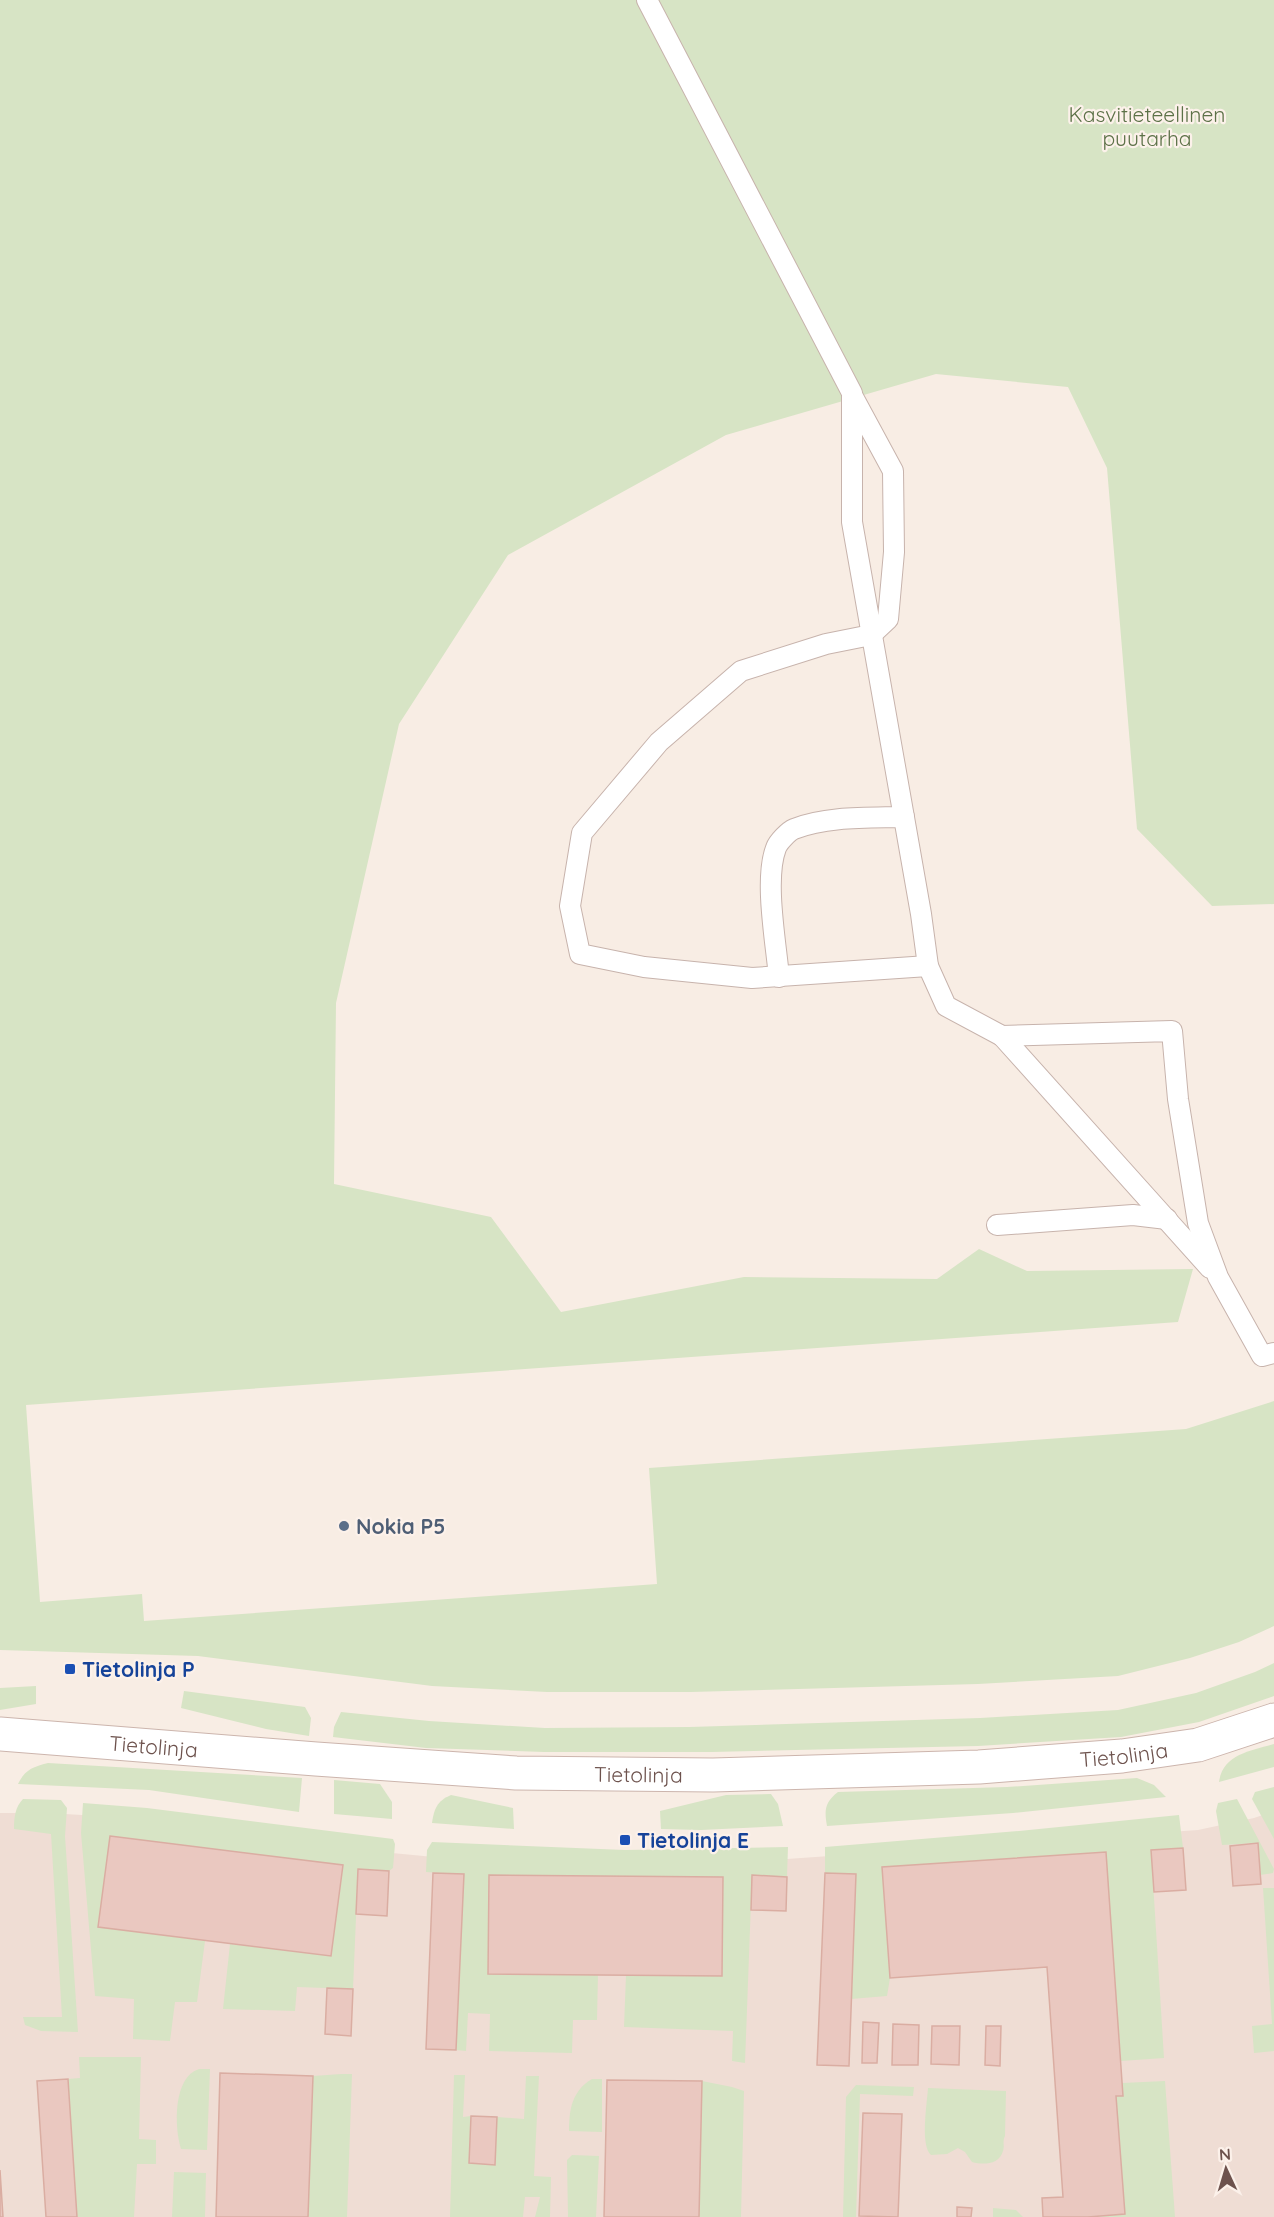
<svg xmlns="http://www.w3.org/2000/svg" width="1274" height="2217" viewBox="0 0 1274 2217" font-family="Quicksand,sans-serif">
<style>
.residential{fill:#efddd4}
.green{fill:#d7e4c5}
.building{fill:#eac8c0;stroke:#daada2;stroke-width:1.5}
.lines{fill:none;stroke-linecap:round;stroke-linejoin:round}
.lane-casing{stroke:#c7b3ac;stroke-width:22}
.secondary-casing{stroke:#ccb5ad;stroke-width:35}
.lane{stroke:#fff;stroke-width:20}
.secondary{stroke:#fff;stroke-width:33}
.service-dot{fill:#5c6f8a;stroke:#fcf1ea;stroke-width:2}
.transit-dot{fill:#1a4fb4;stroke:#fcf1ea;stroke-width:2}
.labels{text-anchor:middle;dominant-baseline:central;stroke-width:4.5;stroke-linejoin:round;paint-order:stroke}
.park-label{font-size:21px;fill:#5c7147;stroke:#fcf1ea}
.service-label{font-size:21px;font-weight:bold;fill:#4e5e75;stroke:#fcf1ea;text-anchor:start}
.transit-label{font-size:21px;font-weight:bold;fill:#164399;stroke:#fcf1ea;text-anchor:start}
.street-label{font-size:21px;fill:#6d524d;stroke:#fcf1ea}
</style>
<rect width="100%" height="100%" fill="#f8ede4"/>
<polygon class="residential" points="1274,1811 1274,2217 0,2217 0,1813 48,1813 115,1817 371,1851 455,1859 703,1865 1198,1830 1254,1818"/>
<g class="green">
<polygon points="0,0 1274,0 1274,904 1212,906 1137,829 1107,468 1068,387 936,374 726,435 508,555 399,724 336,1003 334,1184 491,1217 561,1312 744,1277 937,1279 979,1249 1027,1271 1193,1269 1178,1322 26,1405 40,1602 142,1594 144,1621 657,1584 649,1468 1186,1429 1274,1401 1274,1626 1239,1642 1190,1658 1118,1676 978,1684 691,1692 547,1692 432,1686 198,1656 0,1650"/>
<polygon points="1274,1663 1274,1696 1199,1722 1121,1737 978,1746 712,1752 544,1752 426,1748 333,1737 334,1727 341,1712 429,1721 545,1728 689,1727 980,1718 1118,1710 1196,1693 1255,1672"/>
<polygon points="36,1686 36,1704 0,1710 0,1688"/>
<polygon points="184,1691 305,1707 311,1718 309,1736 266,1729 181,1708"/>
<path d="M1274,1744V1767L1219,1782C1223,1754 1251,1751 1274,1744Z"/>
<path d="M48,1763L302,1778L299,1812L149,1790L18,1784C25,1770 32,1767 48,1763Z"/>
<path d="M1137,1778L1154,1785L1166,1797L1013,1813L827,1826C824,1810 825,1802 838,1792L1007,1787Z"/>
<polygon points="334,1780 380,1784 392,1802 392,1819 334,1814"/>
<polygon points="1274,1787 1274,1839 1252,1799 1255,1792"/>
<polygon points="771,1794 778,1804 783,1826 701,1830 661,1829 660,1811 726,1795"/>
<path d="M451,1795L513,1808L514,1829L432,1823C434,1809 437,1801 451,1795Z"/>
<path d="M23,1799L61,1800L67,1808L65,1836L78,2032L41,2031L25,2025L23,2017H62L51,1834L14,1829C14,1818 15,1807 23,1799Z"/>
<polygon points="1237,1799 1274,1869 1273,1873 1260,1875 1258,1843 1222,1845 1216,1811 1218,1803"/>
<polygon points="83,1803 147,1808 393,1839 395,1844 393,1868 389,1871 358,1870 353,1989 297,1987 295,2011 223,2009 230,1944 331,1956 342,1865 110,1836 98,1927 205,1941 197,2002 175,2002 170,2041 133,2039 134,1999 95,1996 81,1833"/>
<polygon points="1179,1815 1183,1848 1151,1850 1164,2058 1121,2061 1105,1852 883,1867 890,1978 887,1996 851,1999 856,1874 825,1873 825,1847 1019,1831"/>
<polygon points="432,1842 625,1850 788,1847 787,1877 752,1875 745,2063 732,2061 733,2031 624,2027 626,1975 598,1974 597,2020 573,2020 572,2053 489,2051 490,2014 468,2013 466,2051 456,2050 464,1875 426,1872 427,1850"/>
<polygon points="1263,1888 1274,1888 1274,2051 1254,2053 1252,2026 1272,2024"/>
<polygon points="79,2057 141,2057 139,2139 156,2140 156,2164 137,2164 134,2217 77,2217 68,2079 80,2078"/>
<path d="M199,2069H210L207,2150L181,2149C174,2127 173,2077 199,2069Z"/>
<polygon points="341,2074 352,2074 347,2217 308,2217 313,2076"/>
<polygon points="454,2075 465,2075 463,2117 471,2116 469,2163 495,2165 497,2117 524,2119 526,2076 539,2076 534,2176 551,2177 550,2217 535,2217 540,2197 525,2197 523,2217 450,2217"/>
<path d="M592,2079H602V2132L569,2131C569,2109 572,2091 592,2079Z"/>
<polygon points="702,2081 732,2087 744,2091 741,2217 699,2217"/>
<polygon points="1165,2081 1175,2217 1088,2217 1125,2214 1116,2096 1123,2096 1122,2083"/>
<polygon points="856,2085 914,2087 913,2096 860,2094 856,2217 843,2217 846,2097"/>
<path d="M928,2088L1006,2091L1005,2136C1002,2142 1005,2145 1003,2151C999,2165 983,2165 972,2162L965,2152L958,2148L947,2154L931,2155C920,2145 927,2104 928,2088Z"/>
<polygon points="572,2155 599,2156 596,2217 568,2217 567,2160"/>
<polygon points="174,2172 206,2173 205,2217 172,2217"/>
<polygon points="993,2208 1016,2210 1023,2217 993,2217"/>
</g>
<g class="building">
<polygon points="110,1836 343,1865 331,1956 98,1927"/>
<polygon points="1258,1843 1261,1884 1233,1886 1230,1846"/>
<polygon points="1183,1848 1186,1890 1154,1892 1151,1850"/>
<polygon points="1106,1852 1123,2096 1116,2096 1125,2214 1088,2217 1043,2217 1042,2198 1063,2197 1047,1967 890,1978 882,1867"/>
<polygon points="358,1869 389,1871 387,1916 356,1914"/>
<polygon points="433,1873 464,1874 456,2050 426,2049"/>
<polygon points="825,1873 856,1874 849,2066 817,2065"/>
<polygon points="489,1875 723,1877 722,1976 488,1974"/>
<polygon points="752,1875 787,1877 786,1911 751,1910"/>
<polygon points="327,1988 353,1989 351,2036 325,2034"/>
<polygon points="863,2022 879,2023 877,2063 862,2063"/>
<polygon points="893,2024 919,2025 918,2065 892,2065"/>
<polygon points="932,2026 960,2026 959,2065 931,2064"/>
<polygon points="986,2026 1001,2026 1000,2066 985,2065"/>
<polygon points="220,2073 313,2076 308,2217 216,2217"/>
<polygon points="68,2079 77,2217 46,2217 37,2081"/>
<polygon points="607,2080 702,2081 699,2217 604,2217"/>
<polygon points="863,2113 902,2114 898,2217 859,2216"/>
<polygon points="471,2116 497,2117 495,2165 469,2163"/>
<polygon points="0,2170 3,2217 0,2217"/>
<polygon points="957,2207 972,2208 971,2217 957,2217"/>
</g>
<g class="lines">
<g class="lane-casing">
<g id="lane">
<polyline points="647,0 852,393 852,522 921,914 928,966 946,1006 1002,1036 1172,1031 1178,1099 1198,1223 1218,1277 1262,1356 1274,1353"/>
<polyline points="853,397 893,471 894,552 888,619 871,635 826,644 741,671 659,742 582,833 570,906 580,954 644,967 752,978 928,966"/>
<path d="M779,977C776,943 764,879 776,848C778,842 789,831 794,829C827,816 869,818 904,817"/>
<polyline points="1002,1036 1210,1268"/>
<polyline points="997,1225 1133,1215 1167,1219"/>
</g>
</g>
<g class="secondary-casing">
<g id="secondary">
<path id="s1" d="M0,1734L316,1759L516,1773L713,1775L979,1767L1122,1756L1198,1745L1274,1720"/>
</g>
</g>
<use href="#lane" class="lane"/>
<use href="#secondary" class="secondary"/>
</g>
<circle class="service-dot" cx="344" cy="1526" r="6"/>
<g class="transit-dot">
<rect x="64" y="1663" width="12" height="12" rx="3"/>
<rect x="619" y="1834" width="12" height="12" rx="3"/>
</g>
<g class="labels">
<g class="park-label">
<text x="1147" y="114">Kasvitieteellinen<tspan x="1147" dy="24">puutarha</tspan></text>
</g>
<g class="service-label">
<text x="356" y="1526">Nokia P5</text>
</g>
<g class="transit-label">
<text x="82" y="1669">Tietolinja P</text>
<text x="637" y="1840">Tietolinja E</text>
</g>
<g class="street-label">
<text stroke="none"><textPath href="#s1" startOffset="154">Tietolinja</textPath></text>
<text stroke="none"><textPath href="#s1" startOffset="1126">Tietolinja</textPath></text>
<text stroke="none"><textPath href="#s1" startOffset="640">Tietolinja</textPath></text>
</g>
</g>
<g transform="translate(1226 2169) rotate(356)" stroke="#fcf1ea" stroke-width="4.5" paint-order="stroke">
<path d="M0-4.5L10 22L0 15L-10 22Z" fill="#6d524d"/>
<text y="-9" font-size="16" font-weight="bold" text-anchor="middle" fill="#6d524d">N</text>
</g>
</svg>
